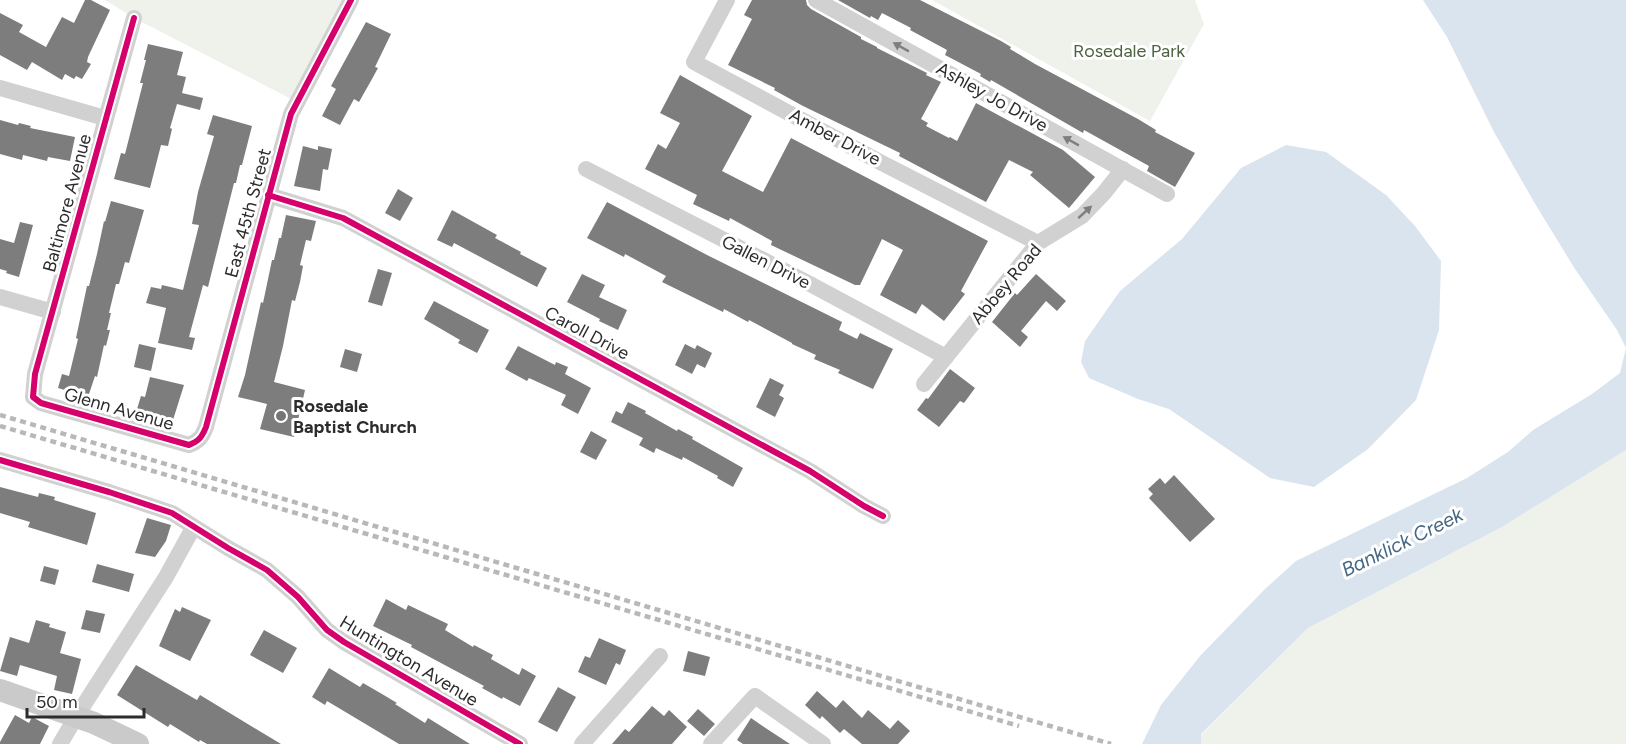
<svg xmlns="http://www.w3.org/2000/svg" width="1626" height="744" viewBox="0 0 1626 744" font-family="Figtree,sans-serif">
<style>
.green{fill:#eef2eb}
.water{fill:#d9e4ee}
.building{fill:#7d7d7d}
.lines{fill:none;stroke-linecap:round;stroke-linejoin:round}
.street{stroke:#d1d1d1;stroke-width:16}
.secondary{stroke:#cacaca;stroke-width:22}
.rail{stroke:#b8b8b8;stroke-width:4.5;stroke-dasharray:6 4.5;stroke-linecap:butt}
.cycleway-casing{stroke:#fff;stroke-width:10}
.cycleway{stroke:#d6006c;stroke-width:6}
.oneway{fill:#7e7e7e}
.poi-dot{fill:#767676;stroke:#fff;stroke-width:2}
.labels{text-anchor:middle;dominant-baseline:central;stroke-width:6;stroke-linejoin:round;paint-order:stroke}
.park-label{font-size:18px;fill:#4d623f;stroke:#fff}
.street-label{font-size:18px;fill:#2c2c2c;stroke:#fff}
.poi-label{font-size:18px;font-weight:bold;fill:#2c2c2c;stroke:#fff;text-anchor:start}
.water-label{font-size:20px;font-style:italic;fill:#446784;stroke:#fff}
</style>
<rect width="100%" height="100%" fill="#fff"/>
<g class="green">
<polygon points="105,0 351,0 297,102 134,18"/>
<polygon points="932,0 1195,0 1204,24 1150,121"/>
<polygon points="1626,450 1626,744 1201,744 1201,735 1308,628 1502,527"/>
</g>
<g class="water">
<polygon points="1423,0 1626,0 1626,450 1502,527 1308,628 1201,734 1201,744 1142,744 1161,705 1200,656 1265,589 1296,561 1467,478 1508,452 1533,430 1592,394 1620,373 1626,348 1617,330 1575,269 1534,202 1494,132 1447,37"/>
<polygon points="1286,145 1326,152 1386,195 1415,226 1441,261 1439,330 1416,400 1368,449 1314,487 1270,478 1169,409 1138,399 1089,378 1081,362 1085,341 1120,291 1182,239 1241,168"/>
</g>
<g class="building">
<polygon points="85,0 91,0 110,10 88,57 87,62 91,64 82,79 76,76 74,79 65,74 62,80 32,62 27,70 0,55 0,13 23,25 19,32 46,47 62,17 74,23"/>
<polygon points="752,0 806,0 807,5 811,9 861,37 861,39 877,47 877,48 927,73 926,75 941,82 921,119 928,123 926,126 949,138 950,137 957,141 976,103 1063,150 1095,177 1069,208 1030,175 1033,172 1009,160 986,202 899,156 900,153 803,106 774,90 775,88 728,65 752,19 744,15"/>
<polygon points="838,0 920,0 1001,41 1011,47 1010,49 1035,64 1138,119 1156,130 1155,132 1195,153 1175,187 1147,171 1149,166 1084,130 1083,133 991,80 990,82 980,76 981,74 945,55 947,50 910,30 911,28 882,13 878,20 871,16 870,18"/>
<polygon points="366,22 391,34 375,67 378,68 372,79 359,102 354,99 340,125 322,116 336,89 331,86"/>
<polygon points="148,44 183,52 177,75 186,77 182,93 203,98 200,110 177,104 170,128 172,129 168,146 161,145 150,188 114,179 121,153 125,154 143,83 140,83 146,60 144,60"/>
<polygon points="680,75 752,116 722,171 763,192 791,138 988,241 961,291 965,294 944,321 922,304 916,314 880,295 903,250 882,239 860,285 855,285 771,245 772,241 730,218 729,221 693,204 697,195 645,169 658,144 666,149 680,123 660,113"/>
<polygon points="213,115 252,126 242,165 240,165 236,183 234,183 208,287 203,285 189,337 195,338 192,350 158,343 166,308 146,303 151,287 161,289 162,285 183,290 199,225 192,224 198,192 214,136 207,134"/>
<polygon points="0,120 18,125 19,123 31,126 30,128 75,137 70,161 48,157 47,161 23,155 22,160 0,154"/>
<polygon points="303,146 318,150 318,146 332,149 328,170 323,169 320,191 294,186"/>
<polygon points="398,189 413,198 400,221 385,213"/>
<polygon points="111,201 144,210 129,263 125,262 119,284 116,284 109,313 111,313 107,330 110,330 106,346 104,345 97,377 95,376 88,397 58,388 62,374 69,376 78,339 76,338 87,286 89,286 97,254 104,221 105,222"/>
<polygon points="607,202 707,255 842,322 839,330 857,339 860,333 893,349 873,389 838,373 840,370 814,359 816,355 792,344 792,343 749,320 748,322 724,309 723,312 662,282 666,276 625,254 624,257 587,238"/>
<polygon points="452,210 497,235 495,238 521,252 520,254 547,268 537,287 454,243 452,247 437,240"/>
<polygon points="286,215 316,221 311,241 306,240 300,265 303,266 300,282 295,301 292,300 283,346 274,382 305,390 294,437 260,429 267,404 238,397 245,375 261,302 263,303 272,260 274,260 279,238 281,238"/>
<polygon points="20,222 33,225 19,277 6,273 7,271 0,269 0,239 14,243"/>
<polygon points="378,269 392,273 382,306 368,302"/>
<polygon points="582,274 605,285 599,297 627,310 618,330 599,321 600,319 567,302"/>
<polygon points="1036,274 1066,301 1057,311 1046,301 1021,331 1028,337 1020,347 992,322 1015,293 1017,295"/>
<polygon points="434,301 489,330 477,353 458,343 460,340 424,319"/>
<polygon points="139,344 156,348 151,371 134,367"/>
<polygon points="685,344 695,349 697,345 712,353 705,368 697,364 692,374 675,365"/>
<polygon points="518,346 555,365 556,362 568,367 565,374 591,388 578,414 561,405 566,395 529,378 527,381 505,369"/>
<polygon points="345,349 362,354 357,372 340,367"/>
<polygon points="950,369 975,388 964,403 960,401 939,427 917,410 926,398 928,399"/>
<polygon points="150,377 184,385 173,420 137,409 141,396 145,397"/>
<polygon points="770,378 784,385 779,395 784,398 775,417 756,407"/>
<polygon points="628,402 646,411 645,413 677,431 678,429 693,437 692,439 743,468 733,487 717,478 718,476 683,457 682,460 656,448 654,453 639,445 643,438 611,422 616,411 622,414"/>
<polygon points="591,431 607,440 596,460 580,452"/>
<polygon points="1174,475 1215,519 1190,542 1149,498 1153,494 1148,489 1160,478 1165,484"/>
<polygon points="0,487 38,497 39,493 55,497 54,500 96,513 87,545 28,527 30,522 0,513"/>
<polygon points="147,518 171,525 166,541 155,557 135,553"/>
<polygon points="97,564 134,574 129,592 92,582"/>
<polygon points="44,566 59,570 55,585 40,581"/>
<polygon points="386,599 406,610 408,605 448,624 445,630 473,647 474,645 493,655 491,659 519,675 522,668 536,676 520,706 503,697 502,699 482,688 484,686 411,647 412,645 373,626"/>
<polygon points="182,607 211,620 190,661 159,646 175,609 180,612"/>
<polygon points="86,610 105,614 100,633 81,629"/>
<polygon points="36,620 50,624 49,627 66,632 60,653 81,659 72,694 54,690 57,676 20,665 17,676 0,671 10,637 29,643"/>
<polygon points="264,630 297,648 283,673 250,655"/>
<polygon points="599,638 626,650 620,665 616,663 606,685 578,672 585,656 590,658"/>
<polygon points="688,651 710,657 705,676 683,671"/>
<polygon points="136,665 197,700 200,695 281,744 207,744 200,740 199,742 170,724 168,727 117,695"/>
<polygon points="329,668 360,687 363,683 382,694 397,703 395,704 425,723 428,718 470,744 399,744 327,701 325,705 312,697"/>
<polygon points="558,687 576,697 557,732 538,722"/>
<polygon points="817,691 836,708 843,700 862,718 868,710 890,729 898,720 910,731 898,744 862,744 844,729 840,733 822,716 820,719 805,705"/>
<polygon points="652,706 664,716 669,710 687,727 672,744 612,744 625,729 629,732"/>
<polygon points="698,709 715,724 704,736 687,721"/>
<polygon points="15,715 29,723 32,717 49,726 40,744 0,744 0,742"/>
<polygon points="751,718 764,727 790,744 743,744 737,740"/>
</g>
<g class="lines">
<g class="street">
<polyline points="727,0 694,62 880,162 1038,243"/>
<polyline points="816,0 1167,194"/>
<path d="M134,18L35,374L33,397L41,403L189,445C199,441 202,437 206,427L291,114L351,0"/>
<polyline points="0,88 105,118"/>
<polyline points="586,169 810,284 946,357"/>
<polyline points="268,195 343,218 810,471 864,506 883,516"/>
<polyline points="0,297 53,312"/>
<polyline points="924,384 1038,243 1082,216 1104,193 1123,169"/>
<polyline points="0,460 109,492 172,513 228,548 267,570 298,597 327,630 344,642 520,744"/>
<polyline points="60,744 76,717 166,577 193,528"/>
<polyline points="582,744 660,656"/>
<polyline points="711,744 755,696 823,744"/>
</g>
<polyline class="secondary" points="0,690 94,723 138,744"/>
<g class="rail">
<polyline points="0,415 1111,744"/>
<polyline points="0,426 1019,726"/>
</g>
<g class="cycleway-casing">
<g id="cycleway">
<path d="M134,18L35,374L33,397L41,403L189,445C199,441 202,437 206,427L291,114L351,0"/>
<polyline points="268,195 343,218 810,471 864,506 883,516"/>
<polyline points="0,460 109,492 172,513 228,548 267,570 298,597 327,630 344,642 520,744"/>
</g>
</g>
<use href="#cycleway" class="cycleway"/>
</g>
<defs><path id="oneway-solid" d="M-6-.8H1V-3.2L6.5 0L1 3.2V.8H-6Z" transform="scale(1.5)"/></defs>
<g class="oneway">
<use href="#oneway-solid" transform="translate(901 47) rotate(-151)"/>
<use href="#oneway-solid" transform="translate(1071 141) rotate(-151)"/>
<use href="#oneway-solid" transform="translate(1085 212) rotate(-42)"/>
</g>
<circle class="poi-dot" cx="281" cy="416" r="6"/>
<g class="labels">
<g class="park-label">
<text x="1129" y="51">Rosedale Park</text>
</g>
<g class="street-label">
<text transform="translate(992 97) rotate(29)">Ashley Jo Drive</text>
<text transform="translate(835 137) rotate(28)">Amber Drive</text>
<text transform="translate(67 203) rotate(-75)">Baltimore Avenue</text>
<text transform="translate(248 213) rotate(-75)">East 45th Street</text>
<text transform="translate(766 262) rotate(27)">Gallen Drive</text>
<text transform="translate(1006 284) rotate(-50)">Abbey Road</text>
<text transform="translate(587 333) rotate(28)">Caroll Drive</text>
<text transform="translate(119 409) rotate(16)">Glenn Avenue</text>
<text transform="translate(409 661) rotate(31)">Huntington Avenue</text>
</g>
<g class="poi-label">
<text x="293" y="406">Rosedale<tspan x="293" dy="21">Baptist Church</tspan></text>
</g>
<g class="water-label">
<text transform="translate(1402 542) rotate(-26)">Banklick Creek</text>
</g>
</g>
<path d="M27 708v9h117v-9" fill="none" stroke="#2c2c2c" stroke-width="3"/>
<text x="36" y="708" font-size="18" fill="#2c2c2c" stroke="#ffffff" stroke-width="4.5" paint-order="stroke">50 m</text>
</svg>
